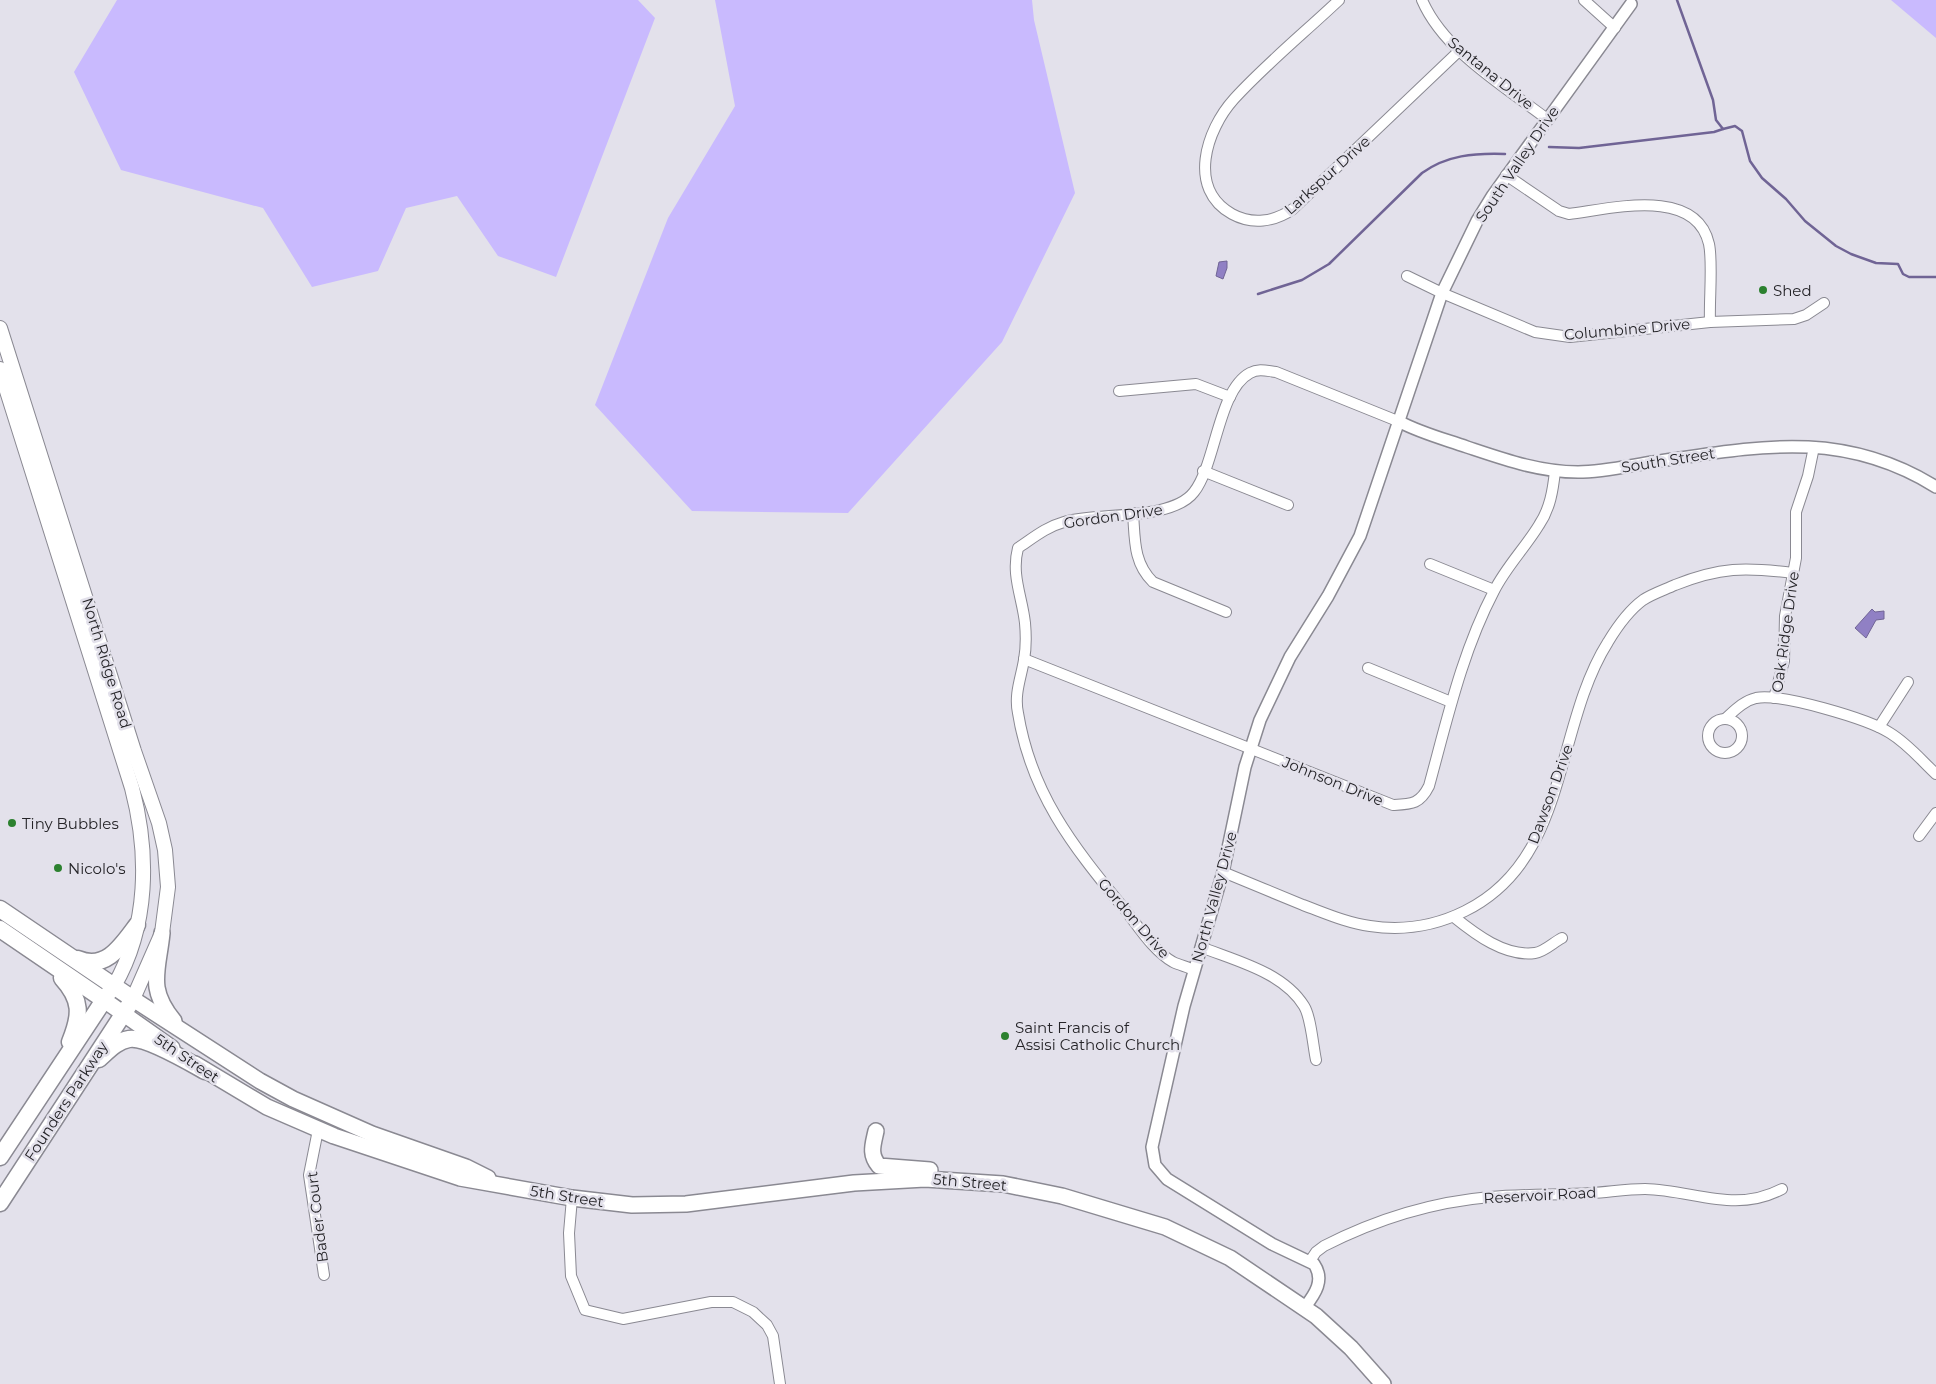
<svg xmlns="http://www.w3.org/2000/svg" width="1936" height="1384" viewBox="0 0 1936 1384" font-family="Montserrat,sans-serif">
<style>
.green{fill:#c9bafe}
.water{fill:#9080c4;stroke:#706495}
.lines{fill:none;stroke-linecap:round;stroke-linejoin:round}
.stream{stroke:#706495;stroke-width:2.5}
.minor-casing{stroke:#8a8992;stroke-width:12}
.tertiary-casing{stroke:#8a8992;stroke-width:14}
.secondary-casing{stroke:#8a8992;stroke-width:16}
.primary-casing{stroke:#8a8992;stroke-width:18}
.trunk-casing{stroke:#8a8992;stroke-width:19}
.minor{stroke:#fff;stroke-width:10}
.tertiary{stroke:#fff;stroke-width:11}
.secondary{stroke:#fff;stroke-width:14}
.primary{stroke:#fff;stroke-width:15}
.trunk{stroke:#fff;stroke-width:16}
.poi-dot{fill:#2c812f;stroke:#e3e1eb;stroke-width:2}
.labels{text-anchor:middle;dominant-baseline:central;stroke-width:5;stroke-linejoin:round;paint-order:stroke}
.street-label{font-size:15px;fill:#252428;stroke:#e3e1eb}
.poi-label{font-size:15px;fill:#252428;stroke:#e3e1eb;text-anchor:start}
</style>
<rect width="100%" height="100%" fill="#e3e1eb"/>
<g class="green">
<polygon points="117,0 638,0 655,18 556,277 498,256 457,196 406,208 378,271 312,287 263,208 121,170 74,72"/>
<polygon points="715,0 1032,0 1034,20 1075,193 1002,342 848,513 692,511 595,405 668,218 735,106"/>
<polygon points="1891,0 1936,0 1936,38"/>
</g>
<g class="water">
<polygon points="1227,261 1227,268 1223,279 1216,276 1219,262"/>
<polygon points="1872,609 1875,612 1884,611 1884,619 1876,620 1866,638 1855,628"/>
</g>
<g class="lines">
<g class="stream">
<polyline points="1677,0 1713,100 1716,120 1723,129 1735,126 1742,131 1750,161 1762,178 1786,199 1805,221 1836,246 1851,254 1876,263 1898,264 1903,274 1909,277 1936,277"/>
<polyline points="1549,147 1579,148 1714,132 1723,129"/>
<path d="M1258,294L1302,280L1329,264L1422,173C1447,155 1474,153 1505,154"/>
</g>
<g class="minor-casing">
<g id="minor">
<path d="M1339,0C1304,33 1266,64 1234,99C1206,130 1187,189 1232,214C1252,225 1274,222 1293,209L1459,51"/>
<path d="M1422,0C1444,51 1504,86 1547,119"/>
<polyline points="1584,0 1615,28"/>
<path d="M1506,175L1559,211L1569,214C1610,209 1696,186 1709,244C1713,263 1709,301 1710,322"/>
<polyline points="1407,276 1442,293 1535,332 1570,337 1710,322 1794,319 1806,315 1824,303"/>
<polyline points="1119,391 1196,384 1230,397"/>
<polyline points="1203,471 1288,505"/>
<path d="M1133,513C1135,538 1133,563 1153,582L1226,612"/>
<polyline points="1430,564 1494,590"/>
<path d="M1024,659L1393,805C1412,804 1420,804 1429,786C1447,720 1462,652 1494,591C1506,567 1525,548 1539,525C1550,509 1553,490 1555,471"/>
<polyline points="1368,668 1451,702"/>
<polyline points="1774,698 1784,661 1785,616 1796,558 1796,512 1808,476 1814,447"/>
<path d="M1725,719C1734,711 1743,701 1756,698C1781,693 1868,719 1890,733C1908,744 1921,760 1936,774"/>
<circle cx="1725" cy="736" r="17"/>
<polyline points="1879,727 1908,682"/>
<polyline points="1919,836 1936,813"/>
<path d="M1223,872C1250,883 1276,894 1303,905C1325,913 1347,923 1370,926C1403,931 1435,926 1465,911C1570,859 1553,729 1608,642C1617,627 1628,611 1643,600C1652,594 1664,590 1675,585C1720,567 1745,567 1793,573"/>
<path d="M1454,917C1475,934 1505,957 1535,953C1544,952 1554,942 1562,938"/>
<path d="M1201,947C1236,961 1283,972 1304,1006C1311,1017 1313,1046 1316,1060"/>
<path d="M1194,970C1188,967 1179,965 1173,962C1152,950 1137,924 1122,906C1072,845 1031,793 1018,713C1014,694 1021,678 1024,660C1026,649 1026,634 1025,623C1022,596 1011,575 1018,548C1033,538 1046,527 1064,522C1098,512 1172,521 1194,492C1216,464 1218,390 1250,373C1259,368 1267,371 1276,372L1400,422"/>
<polyline points="318,1130 309,1175 324,1275"/>
<polyline points="572,1198 569,1233 571,1276 585,1310 623,1319 711,1302 733,1302 753,1312 767,1325 773,1336 780,1384"/>
<path d="M1310,1261L1316,1252L1324,1246C1375,1220 1432,1202 1490,1197C1524,1194 1558,1195 1592,1193C1609,1192 1627,1189 1645,1189C1694,1190 1734,1214 1782,1189"/>
</g>
</g>
<g class="tertiary-casing">
<g id="tertiary">
<path d="M1400,422C1421,433 1444,439 1467,447C1503,459 1539,472 1578,472C1603,472 1628,466 1653,462C1756,447 1841,428 1936,487"/>
<path d="M1305,1307C1315,1294 1325,1280 1314,1264L1272,1244L1167,1179L1155,1165L1152,1147L1184,1006L1223,872L1245,767L1260,720L1290,657L1328,596L1360,536L1442,293L1477,221L1493,195L1631,4"/>
</g>
</g>
<g class="secondary-casing">
<g id="secondary">
<polyline points="0,328 134,751 159,823 165,850 168,887 162,933 133,999"/>
<path d="M0,369L132,788C149,853 149,926 114,986"/>
</g>
</g>
<g class="primary-casing">
<g id="primary">
<path d="M162,933C158,972 147,988 174,1021"/>
<polyline points="110,991 104,1000 172,1048"/>
<polyline points="133,999 260,1081 293,1099 372,1134 466,1167 488,1178"/>
<polyline points="195,1064 267,1107 334,1136 460,1178 572,1198 632,1205 686,1204 854,1183 925,1179 1003,1184 1062,1196 1165,1227 1230,1258 1316,1316 1351,1348 1383,1384"/>
<path d="M876,1131C873,1145 869,1154 879,1166L930,1170"/>
</g>
</g>
<g class="trunk-casing">
<g id="trunk">
<polyline points="0,909 133,999 0,1203"/>
<polyline points="0,929 104,1000 0,1157"/>
<path d="M78,959C106,971 122,945 137,925"/>
<path d="M62,978C82,1000 81,1015 70,1042"/>
<path d="M99,1059C108,1051 117,1041 129,1039C145,1036 189,1062 205,1071"/>
</g>
</g>
<use href="#minor" class="minor"/>
<use href="#tertiary" class="tertiary"/>
<use href="#secondary" class="secondary"/>
<use href="#primary" class="primary"/>
<use href="#trunk" class="trunk"/>
</g>
<g class="poi-dot">
<circle cx="1763" cy="290" r="5"/>
<circle cx="12" cy="823" r="5"/>
<circle cx="58" cy="868" r="5"/>
<circle cx="1005" cy="1036" r="5"/>
</g>
<g class="labels">
<g class="street-label">
<text transform="translate(1491 73) rotate(39)">Santana Drive</text>
<text transform="translate(1517 164) rotate(-56)">South Valley Drive</text>
<text transform="translate(1327 175) rotate(-42)">Larkspur Drive</text>
<text transform="translate(1627 329) rotate(-5)">Columbine Drive</text>
<text transform="translate(1668 460) rotate(-9)">South Street</text>
<text transform="translate(1113 516) rotate(-8)">Gordon Drive</text>
<text transform="translate(1785 632) rotate(-82)">Oak Ridge Drive</text>
<text transform="translate(107 663) rotate(73)">North Ridge Road</text>
<text transform="translate(1333 781) rotate(22)">Johnson Drive</text>
<text transform="translate(1550 794) rotate(-70)">Dawson Drive</text>
<text transform="translate(1214 897) rotate(-75)">North Valley Drive</text>
<text transform="translate(1134 918) rotate(49)">Gordon Drive</text>
<text transform="translate(187 1058) rotate(34)">5th Street</text>
<text transform="translate(66 1101) rotate(-57)">Founders Parkway</text>
<text transform="translate(970 1182) rotate(5)">5th Street</text>
<text transform="translate(1540 1195) rotate(-3)">Reservoir Road</text>
<text transform="translate(567 1196) rotate(9)">5th Street</text>
<text transform="translate(317 1217) rotate(-97)">Bader Court</text>
</g>
<g class="poi-label">
<text x="1773" y="290">Shed</text>
<text x="22" y="823">Tiny Bubbles</text>
<text x="68" y="868">Nicolo's</text>
<text x="1015" y="1027">Saint Francis of<tspan x="1015" dy="17">Assisi Catholic Church</tspan></text>
</g>
</g>
</svg>
